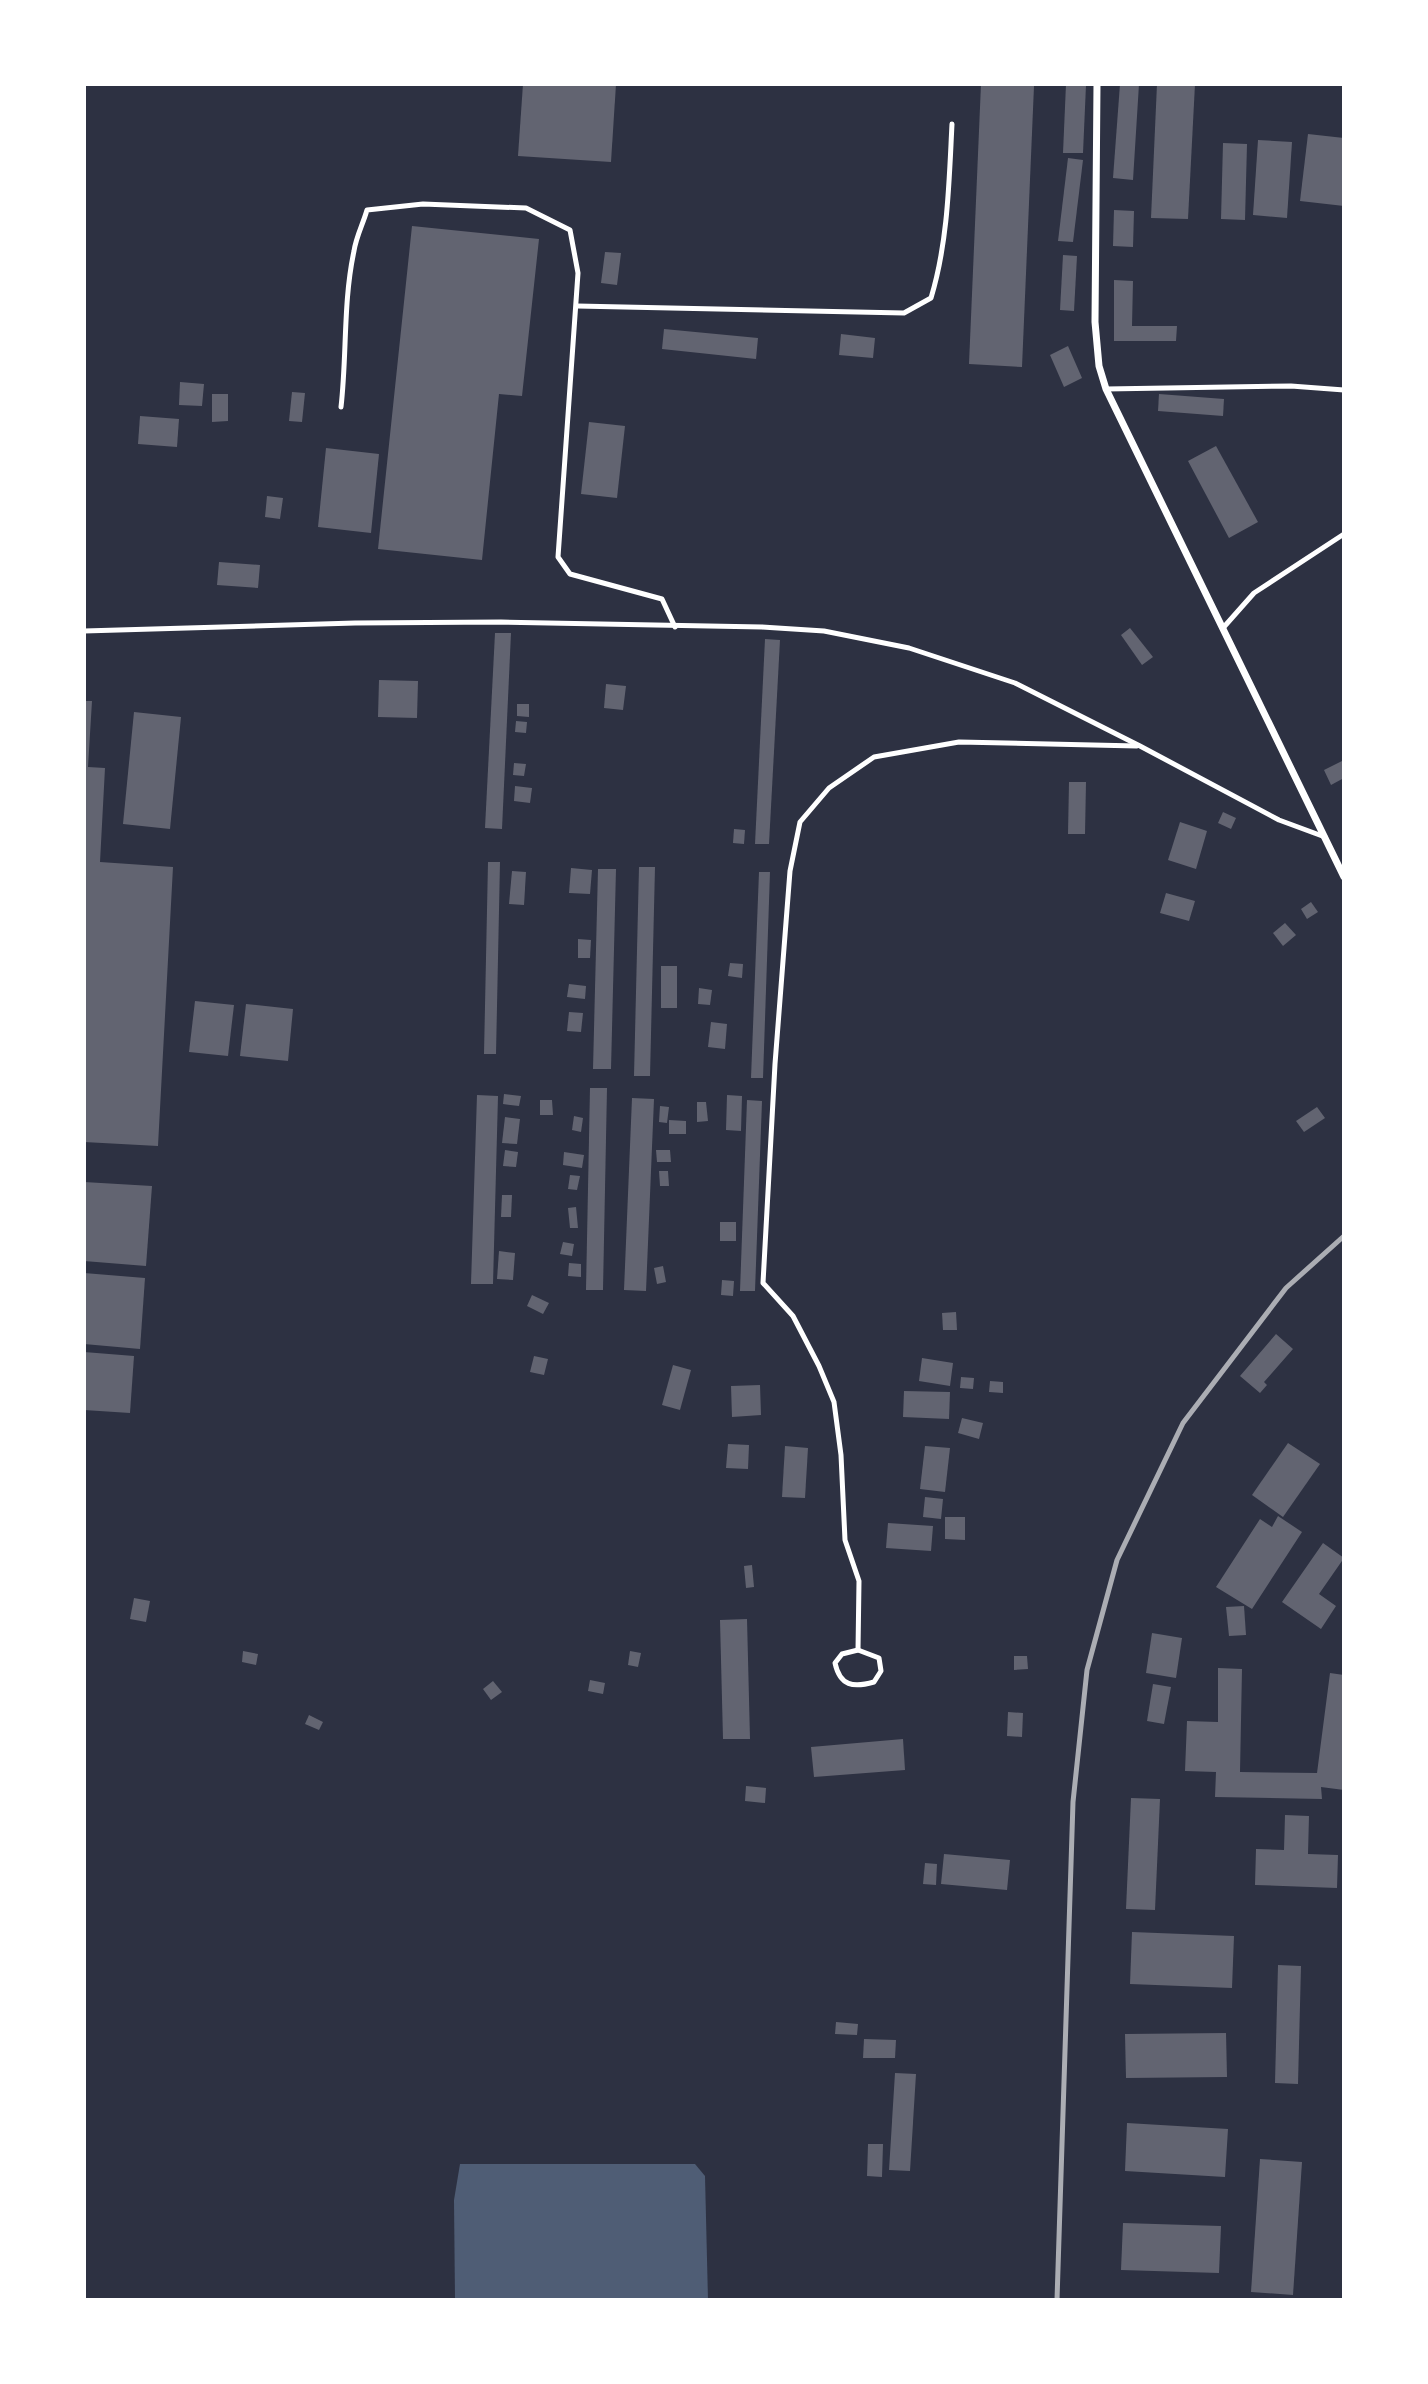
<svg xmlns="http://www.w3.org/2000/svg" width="1428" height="2384" viewBox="0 0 1428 2384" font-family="'Varela Round',sans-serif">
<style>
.water{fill:#4f5d75}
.building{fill:#626471}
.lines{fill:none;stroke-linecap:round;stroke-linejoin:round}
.service{stroke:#fff;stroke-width:5}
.minor{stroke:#fff;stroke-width:7}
.rail{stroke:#abadb3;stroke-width:5}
</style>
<rect width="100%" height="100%" fill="#2d3142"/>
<polygon class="water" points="460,2164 695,2164 705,2176 708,2300 455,2300 454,2200"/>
<g class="building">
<polygon points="523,84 616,84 611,162 518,156"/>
<polygon points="981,84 1034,86 1022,367 969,364"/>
<polygon points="1066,84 1086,85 1083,153 1063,153"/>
<polygon points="1120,84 1139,84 1133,180 1113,178"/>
<polygon points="1157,84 1195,84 1188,219 1151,218"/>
<polygon points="1308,134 1344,138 1344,206 1300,201"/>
<polygon points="1258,140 1292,142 1287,218 1253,215"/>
<polygon points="1223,143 1247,144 1245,220 1221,219"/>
<polygon points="1068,158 1083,160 1073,242 1058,241"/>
<polygon points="1114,210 1134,211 1133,247 1113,246"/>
<polygon points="412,226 539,239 522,396 499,394 482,560 378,549"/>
<polygon points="605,252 621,253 617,285 601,283"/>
<polygon points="1063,255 1077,256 1074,311 1060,310"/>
<polygon points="1114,280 1133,281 1132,326 1177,326 1176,341 1114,341"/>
<polygon points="664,329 758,338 756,359 662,349"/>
<polygon points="841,334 875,338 873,358 839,355"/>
<polygon points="1068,346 1082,378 1064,387 1050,355"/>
<polygon points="180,382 204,384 202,406 179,405"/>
<polygon points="292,392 305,393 302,422 289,421"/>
<polygon points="212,394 228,394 228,421 212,422"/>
<polygon points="1159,394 1224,399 1223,416 1158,411"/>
<polygon points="140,416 179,419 177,447 138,444"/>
<polygon points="589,422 625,426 617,498 581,494"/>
<polygon points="1216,446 1258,522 1229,538 1188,461"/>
<polygon points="326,448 379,454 371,533 318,527"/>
<polygon points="267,496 283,498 280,519 265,517"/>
<polygon points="219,562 260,565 258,588 217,585"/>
<polygon points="1130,628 1153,657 1142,665 1121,635"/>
<polygon points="495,633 511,633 502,829 485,828"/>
<polygon points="765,639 780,640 769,844 755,844"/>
<polygon points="379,680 418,681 417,718 378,717"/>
<polygon points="606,684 626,686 623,710 604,708"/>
<polygon points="84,701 92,701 88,767 105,768 100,862 173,867 158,1146 84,1142"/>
<polygon points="517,704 529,704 529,717 517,716"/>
<polygon points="134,712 181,717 170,829 123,824"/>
<polygon points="516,721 527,722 526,733 515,732"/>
<polygon points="1344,760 1344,778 1331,785 1324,770"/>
<polygon points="514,763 526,764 524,776 513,775"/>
<polygon points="1069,782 1086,782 1085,834 1068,834"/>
<polygon points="515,786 532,788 530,803 514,801"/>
<polygon points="1223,812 1236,818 1231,829 1218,823"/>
<polygon points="1180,822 1207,831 1196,869 1168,860"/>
<polygon points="734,829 745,830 744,844 733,843"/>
<polygon points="488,862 500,862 496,1054 484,1054"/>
<polygon points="639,867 655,867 650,1076 634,1076"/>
<polygon points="571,868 592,870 590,894 569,893"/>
<polygon points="598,869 616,869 611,1069 593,1069"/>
<polygon points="512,871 526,872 524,905 509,904"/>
<polygon points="759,872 770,872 763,1078 751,1078"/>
<polygon points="1166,893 1195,901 1189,921 1160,913"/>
<polygon points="1311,902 1318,912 1307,919 1301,909"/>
<polygon points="1285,923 1296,935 1283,946 1273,933"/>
<polygon points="578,939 591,940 590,958 578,958"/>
<polygon points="730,963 743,964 742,978 728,976"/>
<rect x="661" y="966" width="16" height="42"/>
<polygon points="569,984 586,986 585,999 567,997"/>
<polygon points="699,988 712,990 710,1005 698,1004"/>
<polygon points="195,1001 234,1005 228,1056 189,1052"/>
<polygon points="246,1004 293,1009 288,1061 240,1056"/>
<polygon points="569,1012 583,1013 581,1032 567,1031"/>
<polygon points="711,1022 727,1024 725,1049 708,1047"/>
<polygon points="590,1088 607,1088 603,1290 586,1290"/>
<polygon points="504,1094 521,1096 519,1106 503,1104"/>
<polygon points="477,1095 498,1096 493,1284 471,1284"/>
<polygon points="727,1095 742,1096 741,1131 726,1130"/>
<polygon points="632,1098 654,1099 646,1291 624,1290"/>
<polygon points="540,1100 552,1100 553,1115 540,1115"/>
<polygon points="747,1100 762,1101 755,1291 740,1291"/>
<polygon points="697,1102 706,1102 708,1121 697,1122"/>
<polygon points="660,1106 669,1107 667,1123 659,1122"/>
<polygon points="1317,1107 1325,1118 1304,1132 1296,1121"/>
<polygon points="574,1116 583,1118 581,1132 572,1130"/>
<polygon points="505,1117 520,1119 517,1144 502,1143"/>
<polygon points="669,1120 686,1121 686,1134 669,1134"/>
<polygon points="505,1150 518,1152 516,1167 503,1166"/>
<polygon points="656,1150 670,1150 671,1162 657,1162"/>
<polygon points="564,1152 584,1155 582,1168 563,1165"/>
<polygon points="659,1171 668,1171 669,1186 660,1186"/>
<polygon points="570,1175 580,1176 577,1190 568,1189"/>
<polygon points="84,1182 152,1186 146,1266 84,1261"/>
<polygon points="502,1195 512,1195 511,1217 501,1217"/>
<polygon points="576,1207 578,1228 570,1228 568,1208"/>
<rect x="720" y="1222" width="16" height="19"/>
<polygon points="563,1242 574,1244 572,1256 560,1254"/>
<polygon points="499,1251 515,1253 513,1280 497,1279"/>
<polygon points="569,1263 581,1264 581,1277 568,1276"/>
<polygon points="663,1266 666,1282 657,1284 654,1268"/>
<polygon points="84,1273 145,1278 140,1349 84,1344"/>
<polygon points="722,1280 734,1281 733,1296 721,1295"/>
<polygon points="532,1295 549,1303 543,1314 527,1306"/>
<polygon points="956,1312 957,1330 943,1330 942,1313"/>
<polygon points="1276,1334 1293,1349 1264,1382 1267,1385 1260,1393 1240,1376"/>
<polygon points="84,1352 134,1356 130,1413 84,1410"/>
<polygon points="534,1356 548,1359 544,1375 530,1372"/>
<polygon points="922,1358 953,1363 950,1386 919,1381"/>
<polygon points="673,1365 691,1370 680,1410 662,1405"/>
<polygon points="961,1377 974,1378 973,1389 960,1388"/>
<polygon points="990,1381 1003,1382 1003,1393 989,1392"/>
<polygon points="760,1385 761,1415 732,1417 731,1386"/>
<polygon points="904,1391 950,1392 949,1419 903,1417"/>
<polygon points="962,1418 983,1423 979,1439 958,1433"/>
<polygon points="1288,1443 1320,1464 1283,1517 1252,1495"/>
<polygon points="728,1444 749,1445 748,1469 726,1468"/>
<polygon points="785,1446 808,1448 805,1498 782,1497"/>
<polygon points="925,1446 950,1448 945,1492 920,1489"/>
<polygon points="925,1497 943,1499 941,1519 923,1517"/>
<polygon points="1278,1516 1302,1532 1252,1609 1216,1587 1260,1519 1272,1527"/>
<polygon points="945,1517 965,1517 965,1540 945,1539"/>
<polygon points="888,1523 933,1526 931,1551 886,1548"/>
<polygon points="1323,1543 1344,1558 1319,1594 1336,1606 1321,1629 1282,1602"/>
<polygon points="752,1565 754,1587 746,1588 744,1566"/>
<polygon points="134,1598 150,1601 146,1622 130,1619"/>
<polygon points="1244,1606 1246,1635 1229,1636 1226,1607"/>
<polygon points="747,1619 750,1739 723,1739 720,1620"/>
<polygon points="1152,1633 1182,1638 1176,1678 1146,1673"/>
<polygon points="243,1651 258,1654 256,1665 242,1662"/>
<polygon points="630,1651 641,1653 638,1667 628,1665"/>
<polygon points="1014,1656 1027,1656 1028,1669 1014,1670"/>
<polygon points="1218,1668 1242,1669 1240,1772 1317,1773 1330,1673 1344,1675 1344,1790 1321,1787 1322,1799 1215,1797 1216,1772 1185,1771 1187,1721 1218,1722"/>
<polygon points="590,1680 605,1683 603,1694 588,1691"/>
<polygon points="493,1681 502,1692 491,1700 483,1689"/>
<polygon points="1153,1684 1171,1687 1164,1724 1147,1721"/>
<polygon points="1008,1712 1023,1713 1022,1737 1007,1736"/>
<polygon points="309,1715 323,1722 319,1730 305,1724"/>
<polygon points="903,1739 905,1770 814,1777 811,1747"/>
<polygon points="746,1786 766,1788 765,1803 745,1801"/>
<polygon points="1131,1798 1160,1799 1155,1910 1126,1909"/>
<polygon points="1285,1815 1309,1816 1308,1854 1338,1855 1337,1888 1255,1885 1256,1849 1284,1850"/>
<polygon points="944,1854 1010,1860 1007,1890 941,1884"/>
<polygon points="925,1863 937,1864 936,1885 923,1884"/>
<polygon points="1132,1932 1234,1936 1232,1988 1130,1984"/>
<polygon points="1278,1965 1301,1966 1298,2084 1275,2083"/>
<polygon points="836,2022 858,2024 857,2035 835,2034"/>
<polygon points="1226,2033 1227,2077 1126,2078 1125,2034"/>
<polygon points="864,2039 896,2040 895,2058 863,2058"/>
<polygon points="895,2073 916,2074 910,2171 889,2170"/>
<polygon points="1127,2123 1228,2129 1225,2177 1125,2171"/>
<polygon points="868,2144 883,2144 882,2177 867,2176"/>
<polygon points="1260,2159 1302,2162 1293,2295 1251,2292"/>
<polygon points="1123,2223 1221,2226 1219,2273 1121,2270"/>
</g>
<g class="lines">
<g class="service">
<path d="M577,306L904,313L931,298C948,242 949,182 952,124"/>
<polyline points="1106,389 1291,386 1344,390"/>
<path d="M341,407C347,355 343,302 354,251C356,237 363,224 367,210L423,204L526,208L570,230L578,273L558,557L570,574L662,599L675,627"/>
<polyline points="1223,628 1254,593 1344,534"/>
<polyline points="84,631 355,623 501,622 762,627 824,631 909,648 1015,683 1140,746 1279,820 1325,837"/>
<polyline points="858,1650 859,1581 845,1540 841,1455 834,1402 819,1366 793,1316 763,1283 775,1064 790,871 800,822 829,788 874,757 959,742 1137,746"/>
<path d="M858,1650L879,1658L881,1671L874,1682C853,1688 840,1686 835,1663L842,1654Z"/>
</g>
<polyline class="minor" points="1097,84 1095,322 1099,366 1106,389 1344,877"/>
<polyline class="rail" points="1057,2300 1073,1802 1087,1670 1117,1560 1183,1423 1286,1288 1344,1236"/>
</g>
<rect width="1428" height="2384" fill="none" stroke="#ffffff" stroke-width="172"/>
</svg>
